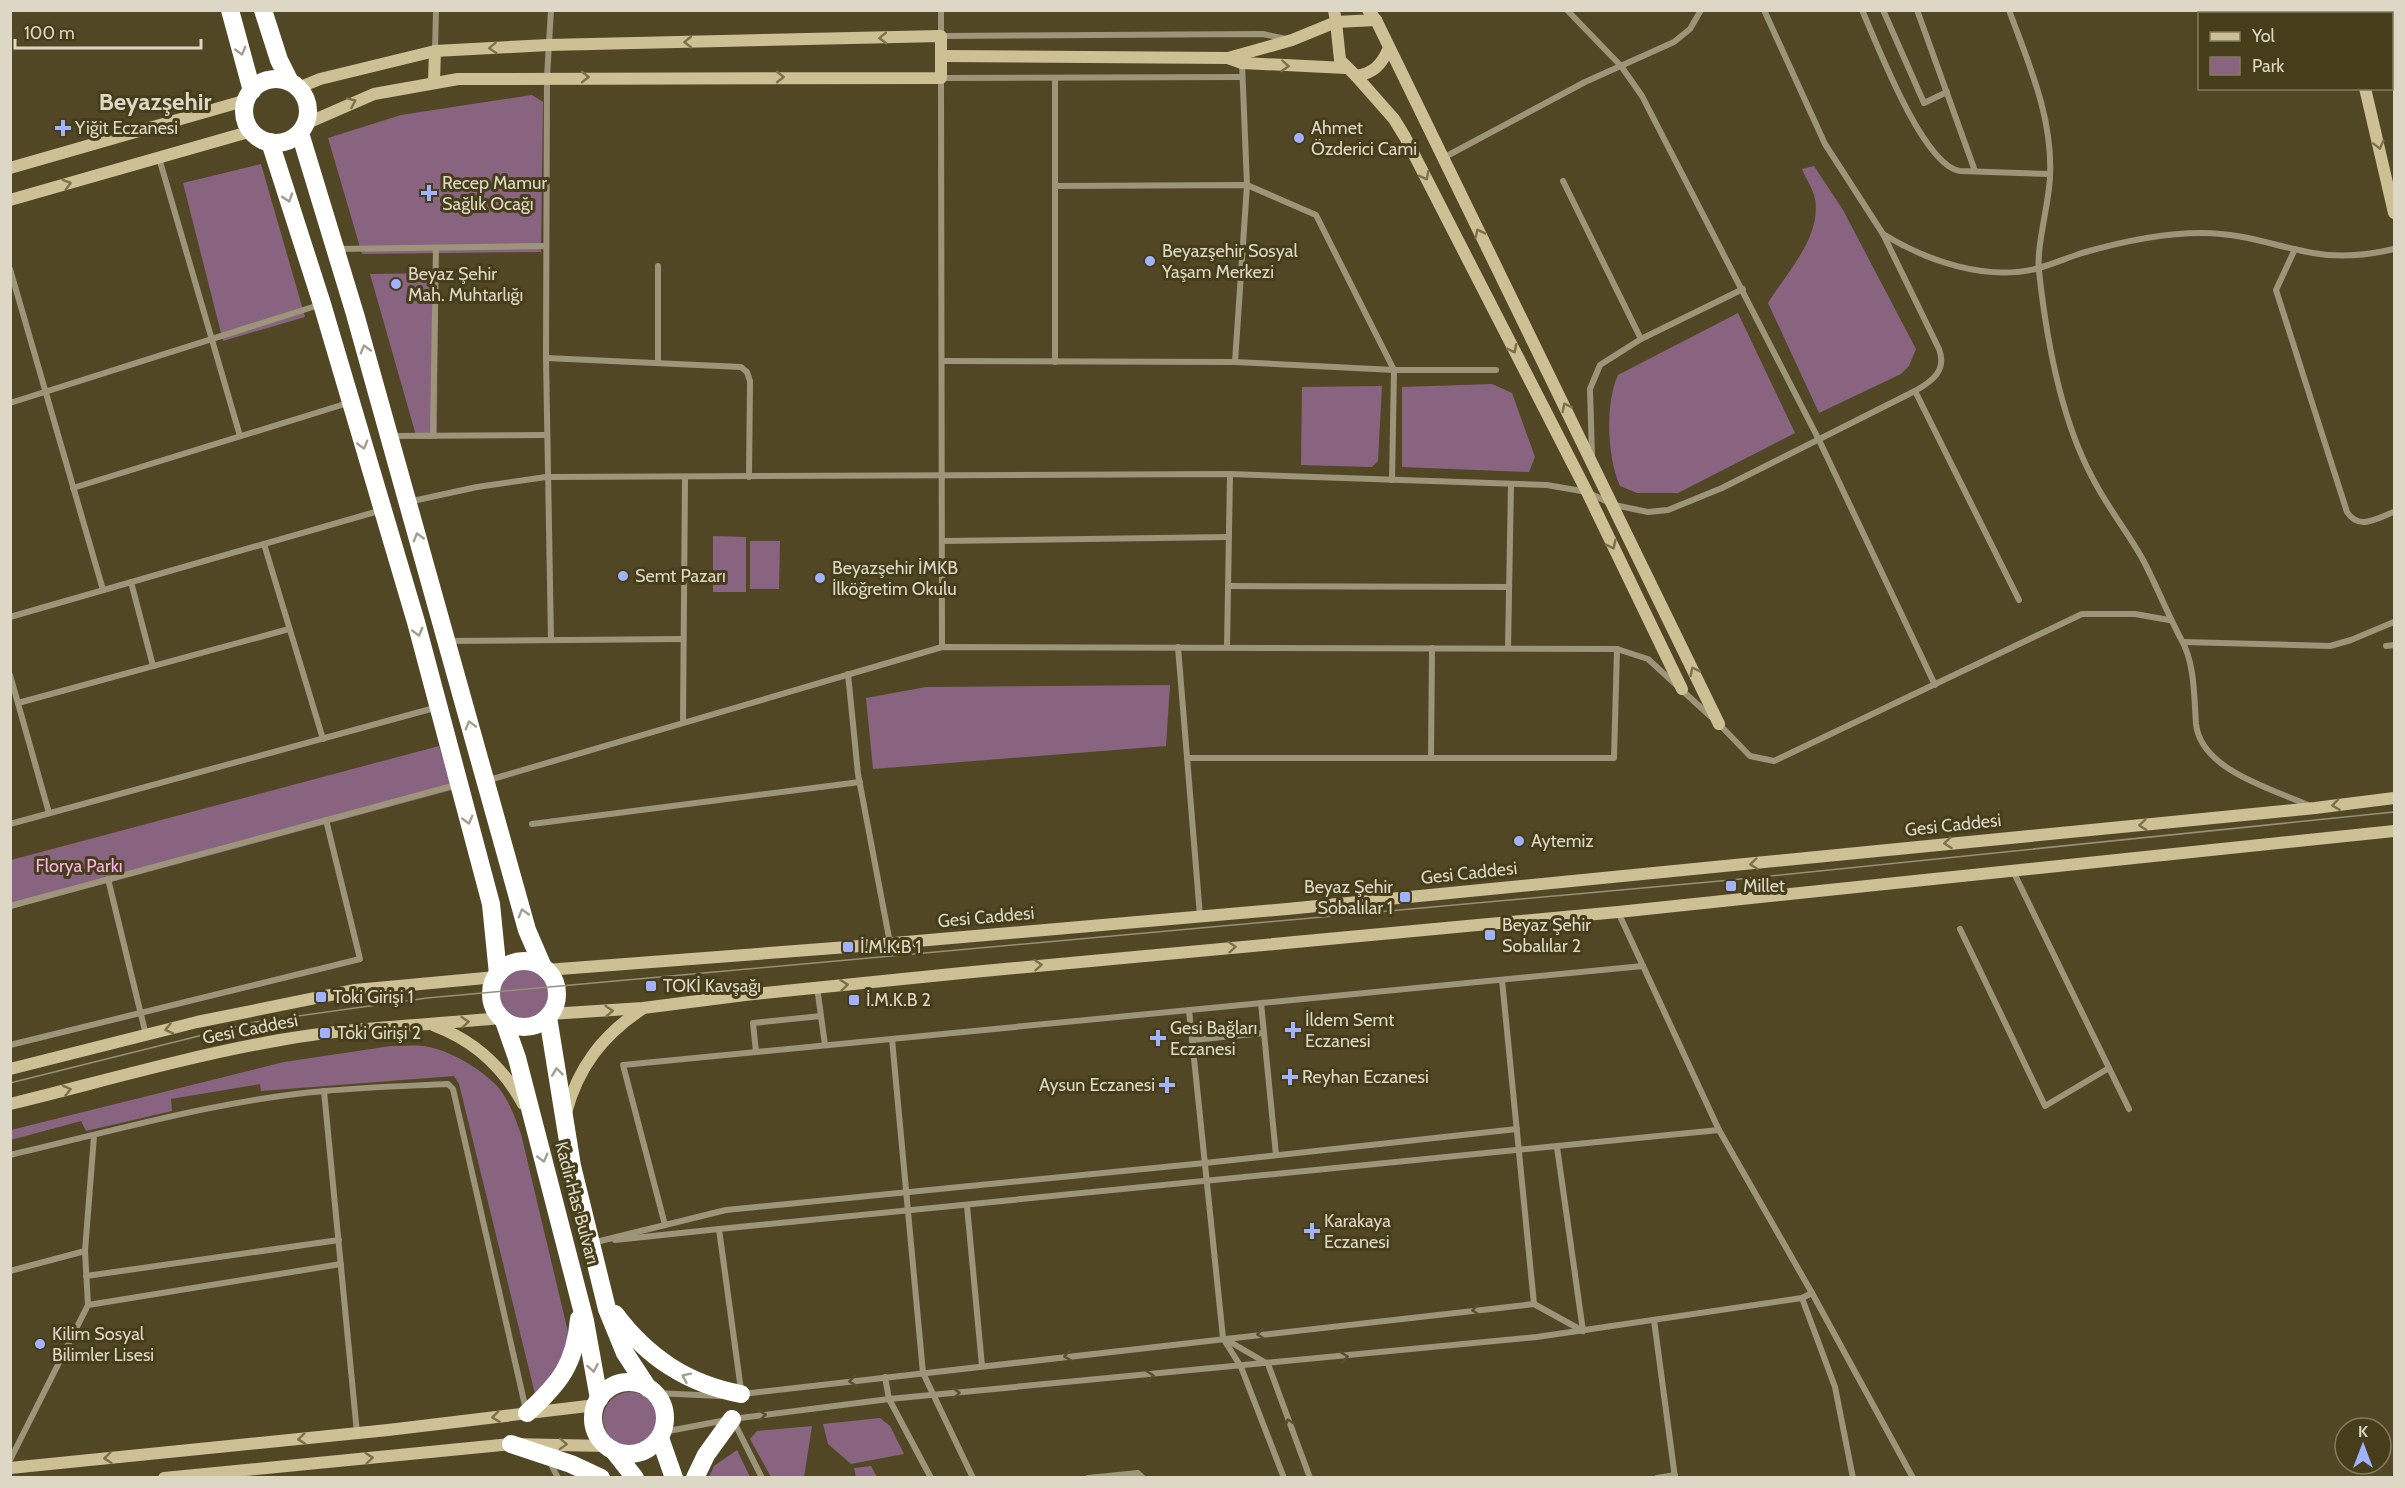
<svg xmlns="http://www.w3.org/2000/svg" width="2405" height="1488" viewBox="0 0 2405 1488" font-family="Cabin,sans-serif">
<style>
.green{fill:#886480}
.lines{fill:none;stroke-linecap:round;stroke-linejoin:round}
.street{stroke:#9d957a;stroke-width:6}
.secondary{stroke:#cdc094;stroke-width:12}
.highway{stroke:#fff;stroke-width:18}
.tram{stroke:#979075;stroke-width:1.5}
.oneway{stroke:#7c714b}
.oneway2{stroke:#a29e8d}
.oneway3{stroke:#574f2e}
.poi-dot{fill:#a2b2fd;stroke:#463d1b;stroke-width:2}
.labels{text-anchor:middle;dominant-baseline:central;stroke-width:6;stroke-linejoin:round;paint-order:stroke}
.poi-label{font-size:18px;fill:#ddd8c5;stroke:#463d1b;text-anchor:start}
.street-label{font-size:18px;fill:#ddd8c5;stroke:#463d1b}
.park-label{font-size:18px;fill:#feb0ed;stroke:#463d1b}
.district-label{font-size:24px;font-weight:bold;fill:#ddd8c5;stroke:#463d1b}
</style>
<rect width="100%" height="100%" fill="#514725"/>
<g class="green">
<polygon points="532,95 543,102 541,252 362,254 328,138 401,115"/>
<polygon points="261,164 305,317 223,341 183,183"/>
<path d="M1814,166L1843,210L1916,349L1909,366L1901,374L1819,413L1768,303C1786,274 1822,236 1815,199C1813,189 1806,179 1802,169Z"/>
<polygon points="438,273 437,439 417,439 370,274"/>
<path d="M1738,313L1795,433L1678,493H1637L1620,486C1607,458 1605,403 1618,375Z"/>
<polygon points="1492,384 1512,393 1535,457 1529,472 1402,467 1402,387"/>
<polygon points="1382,386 1378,461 1372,467 1301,465 1302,387"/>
<polygon points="713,536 746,537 746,592 713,592"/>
<polygon points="750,541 780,541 779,589 750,589"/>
<polygon points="1170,685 1166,746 873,769 866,698 926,687"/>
<polygon points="439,746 452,790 11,909 11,860"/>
<circle cx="524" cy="994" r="24"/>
<path d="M391,1046C402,1046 414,1045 424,1046C450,1050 481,1069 498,1087C509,1100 515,1118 521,1134L568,1332L565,1355L536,1398L459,1084L454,1076L261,1091L260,1084L171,1099L172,1111L86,1131L81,1121L11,1140V1130L284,1062Z"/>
<circle cx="630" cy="1419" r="27"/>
<polygon points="880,1418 890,1426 904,1454 851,1464 828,1444 823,1424"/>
<polygon points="812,1426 804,1477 771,1477 750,1439 757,1431"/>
<polygon points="737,1450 750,1477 709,1477 714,1466"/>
<polygon points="871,1466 877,1477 856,1477 854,1468"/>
</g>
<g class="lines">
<g class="street">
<polyline points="941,10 941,36 1263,34 1286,39"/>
<polyline points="1567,10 1621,66 1642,96 1819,440 1935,685"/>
<path d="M1862,10C1877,44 1923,166 1960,171L2050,174"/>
<polyline points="1883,10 1924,103 1947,92"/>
<polyline points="1917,10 1975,171"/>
<path d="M2009,10C2029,65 2053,117 2050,177C2049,204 2036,247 2039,271C2046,336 2061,419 2092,477C2106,505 2126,530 2142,558C2156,584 2167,613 2181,639C2195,663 2194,697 2196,724C2201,770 2272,789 2308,805"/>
<polyline points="435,51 436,10"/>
<polyline points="1055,78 1055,362"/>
<polyline points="159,158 240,436"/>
<polyline points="1443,158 1585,82 1674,42 1690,29 1701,10"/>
<polyline points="1563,181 1641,339"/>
<polyline points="1057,186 1247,185 1316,215 1394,370 1392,480"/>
<path d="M1883,234C1927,261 1987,282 2039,268C2053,264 2067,258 2082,253C2120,242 2162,233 2202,233C2243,233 2274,246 2313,253C2340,258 2369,255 2394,249"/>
<polyline points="337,249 546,246"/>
<path d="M2295,249L2276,290L2347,512C2359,531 2378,518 2394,512"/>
<polyline points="658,266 658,363"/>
<polyline points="10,269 103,590"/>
<polyline points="546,358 741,367 747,372 750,381 749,477"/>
<polyline points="942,361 1235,362 1394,370 1496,370"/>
<polyline points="1235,362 1247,185 1242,63"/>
<polyline points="1915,391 2019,600"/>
<polyline points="10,403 319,305"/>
<polyline points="433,435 436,248"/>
<polyline points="390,436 546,435"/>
<polyline points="1592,456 1590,389 1600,365 1641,339 1743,289"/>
<polyline points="73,488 348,403"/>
<path d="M408,502L477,487L546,477L1230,474L1547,485L1587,492L1614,505L1648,512L1668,510L1722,488L1915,391C1933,381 1947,370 1939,349L1883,234L1825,144L1764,10"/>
<polyline points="942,541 1229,537"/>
<polyline points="264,544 323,739"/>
<polyline points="131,582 153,666"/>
<polyline points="1228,586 1509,587"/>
<polyline points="10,617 382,510"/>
<polyline points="551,640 546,358 547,77 551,10"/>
<polyline points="450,641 683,639"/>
<polyline points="2183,642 2330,646 2351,640 2394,622"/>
<polyline points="2386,646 2394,645"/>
<polyline points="942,647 941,78 1242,77"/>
<polyline points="1178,647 1200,916"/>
<polyline points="1227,647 1230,474"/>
<polyline points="1508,648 1511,484"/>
<polyline points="848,674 858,774 890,943"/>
<polyline points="10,675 49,813"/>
<polyline points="18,703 289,629"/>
<polyline points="683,722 685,477"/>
<polyline points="1718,723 1750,756 1774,761 2082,614 2135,614 2169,620"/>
<polyline points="1187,758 1614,758 1617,649"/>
<polyline points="1431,758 1432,648"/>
<polyline points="489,780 942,647 1617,649 1648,659 1710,716"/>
<polyline points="10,824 438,707"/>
<polyline points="532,824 860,782"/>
<polyline points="2013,871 2129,1109"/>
<polyline points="108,879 146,1035"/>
<polyline points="10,906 456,785"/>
<polyline points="1618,912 1719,1130 1812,1293 1913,1478"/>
<polyline points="1960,929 2045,1106 2109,1068"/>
<polyline points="1502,980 1534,1304"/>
<polyline points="817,987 825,1045"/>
<polyline points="1261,1003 1276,1155"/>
<polyline points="1189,1010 1223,1338 1241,1367 1284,1478"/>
<polyline points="892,1039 923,1373 973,1478"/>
<polyline points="1192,1040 1264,1033"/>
<polyline points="10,1045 360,959 326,820"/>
<polyline points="756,1052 753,1023 821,1016"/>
<polyline points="324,1091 357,1433"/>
<polyline points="1557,1147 1583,1331"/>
<path d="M10,1155C114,1131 219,1100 325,1091C366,1087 407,1086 448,1084L453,1089L526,1410"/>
<polyline points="967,1206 982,1366"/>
<polyline points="665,1225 623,1065 1643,966"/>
<polyline points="615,1240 719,1229"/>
<polyline points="592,1243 726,1210 1205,1163 1517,1129"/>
<polyline points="10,1271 85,1251"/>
<polyline points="86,1276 339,1240"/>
<polyline points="1802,1298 1835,1387 1853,1478"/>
<polyline points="88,1305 341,1264"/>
<polyline points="1654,1320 1675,1478"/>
<polyline points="1225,1339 1268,1364 1310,1478"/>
<polyline points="885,1377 889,1399 931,1478"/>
<polyline points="741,1390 719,1229 1719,1130"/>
<polyline points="655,1393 720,1396"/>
<polyline points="742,1394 1534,1304 1583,1331"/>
<polyline points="734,1422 762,1478"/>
<polyline points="663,1432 732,1419 889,1399 1537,1337 1802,1298 1812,1293"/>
<polyline points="10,1460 88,1305 85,1251 94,1136"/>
<polyline points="550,1462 558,1478"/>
<polyline points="1088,1478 1138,1473 1143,1478"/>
<polyline points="1657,1478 1675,1475"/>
</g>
<g class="secondary">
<polyline points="1368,10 1376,20 1719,724"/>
<polyline points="2345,10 2346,14"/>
<polyline points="2392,15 2394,23"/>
<path d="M1376,20L1336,22L1340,60L1356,76C1374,73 1381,65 1388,50"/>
<polyline points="942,56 1228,58 1242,63 1346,68"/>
<polyline points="1228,58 1292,40 1336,22 1334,10"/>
<polyline points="1356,76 1394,119 1405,137 1587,492 1682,689"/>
<polyline points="434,81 435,51"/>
<polyline points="298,88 320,79 435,51 548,45 941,36 941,78 458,79 374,94 305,124"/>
<polyline points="2365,88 2394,213"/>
<polyline points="10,168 247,100"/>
<polyline points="10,200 252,131"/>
<polyline points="546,970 848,947 1287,909 2315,808 2394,798"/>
<polyline points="550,1014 643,1008 745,995 962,973 1618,912 2394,831"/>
<path d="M435,1026C475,1041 503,1067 523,1104"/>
<polyline points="10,1069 197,1022 355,990 496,977"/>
<path d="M10,1104C100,1082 189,1056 280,1040C353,1027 428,1025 501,1018"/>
<path d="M566,1113C578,1067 603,1035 642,1009"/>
<polyline points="10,1468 388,1430 596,1405"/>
<polyline points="164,1478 511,1444 606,1446"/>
</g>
<g class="highway">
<polyline points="230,10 252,91"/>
<polyline points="263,10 279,60 290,82"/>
<circle cx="276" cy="111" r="32"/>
<polyline points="300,133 355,314 527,930 543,967"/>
<polyline points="270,142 322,304 416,622 491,904 498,974"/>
<circle cx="524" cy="994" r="33"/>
<polyline points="548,1017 572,1166 607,1309 625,1353 648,1388"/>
<polyline points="504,1021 517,1058 585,1321 599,1399"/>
<path d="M615,1314C648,1358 688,1384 741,1394"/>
<circle cx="629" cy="1418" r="36"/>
<path d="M527,1413C560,1383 575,1364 579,1319"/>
<polyline points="660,1438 674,1478"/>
<polyline points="511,1444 571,1464 601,1478"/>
<polyline points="613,1450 635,1478"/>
<polyline points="695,1478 706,1455 732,1419"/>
</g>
<polyline class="tram" points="10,1083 255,1022 427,998 1731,880 2394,812"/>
</g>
<defs><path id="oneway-chevron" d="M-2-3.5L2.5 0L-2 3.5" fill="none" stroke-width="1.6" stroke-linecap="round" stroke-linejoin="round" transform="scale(1.5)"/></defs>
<g class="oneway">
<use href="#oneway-chevron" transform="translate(883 38) rotate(179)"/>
<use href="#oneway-chevron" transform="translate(688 42) rotate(179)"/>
<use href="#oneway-chevron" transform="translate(493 48) rotate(177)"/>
<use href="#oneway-chevron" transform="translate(1285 66) rotate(4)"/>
<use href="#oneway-chevron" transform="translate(585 77)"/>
<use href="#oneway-chevron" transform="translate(780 77)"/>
<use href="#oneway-chevron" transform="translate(352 102) rotate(-24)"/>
<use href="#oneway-chevron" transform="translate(2379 145) rotate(76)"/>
<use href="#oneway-chevron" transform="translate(1425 176) rotate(63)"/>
<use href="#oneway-chevron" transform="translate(67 184) rotate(-16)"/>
<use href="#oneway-chevron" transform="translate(1479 233) rotate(-116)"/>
<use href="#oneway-chevron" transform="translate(1513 349) rotate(63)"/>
<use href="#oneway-chevron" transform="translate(1566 407) rotate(-116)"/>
<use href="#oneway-chevron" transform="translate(1612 545) rotate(64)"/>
<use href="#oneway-chevron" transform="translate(1694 671) rotate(-116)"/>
<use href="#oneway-chevron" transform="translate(2336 805) rotate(173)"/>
<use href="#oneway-chevron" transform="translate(2143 825) rotate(174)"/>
<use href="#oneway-chevron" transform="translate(1948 843) rotate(174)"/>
<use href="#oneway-chevron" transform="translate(1754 864) rotate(174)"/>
<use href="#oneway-chevron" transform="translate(1232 947) rotate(-5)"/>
<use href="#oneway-chevron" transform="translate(1038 965) rotate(-5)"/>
<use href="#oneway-chevron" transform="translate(844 985) rotate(-6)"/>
<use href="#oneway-chevron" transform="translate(609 1011) rotate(-4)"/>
<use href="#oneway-chevron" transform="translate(465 1022) rotate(-5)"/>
<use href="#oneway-chevron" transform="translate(169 1029) rotate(166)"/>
<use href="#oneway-chevron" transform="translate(67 1090) rotate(-14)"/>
<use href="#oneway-chevron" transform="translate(496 1417) rotate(173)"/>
<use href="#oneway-chevron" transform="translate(302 1439) rotate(174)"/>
<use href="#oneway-chevron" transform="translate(563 1444) rotate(2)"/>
<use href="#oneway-chevron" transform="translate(108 1458) rotate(174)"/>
<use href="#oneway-chevron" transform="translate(369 1458) rotate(-6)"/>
</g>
<g class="oneway2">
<use href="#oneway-chevron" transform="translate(241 51) rotate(75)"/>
<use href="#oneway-chevron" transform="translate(288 198) rotate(72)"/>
<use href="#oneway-chevron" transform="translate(365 349) rotate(-106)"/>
<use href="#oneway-chevron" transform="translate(363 445) rotate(74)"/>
<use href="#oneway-chevron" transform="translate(418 537) rotate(-106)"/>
<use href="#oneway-chevron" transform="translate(418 632) rotate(75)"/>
<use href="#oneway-chevron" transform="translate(470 725) rotate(-106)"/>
<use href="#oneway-chevron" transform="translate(468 820) rotate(75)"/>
<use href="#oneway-chevron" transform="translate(523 913) rotate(-106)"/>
<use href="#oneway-chevron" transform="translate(557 1072) rotate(-96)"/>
<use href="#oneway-chevron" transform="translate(543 1158) rotate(75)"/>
<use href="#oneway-chevron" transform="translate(593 1368) rotate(80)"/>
<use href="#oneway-chevron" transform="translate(686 1377) rotate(-154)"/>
</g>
<g class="oneway3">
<use href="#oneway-chevron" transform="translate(1476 1310) rotate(174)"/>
<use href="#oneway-chevron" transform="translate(1261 1334) rotate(174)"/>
<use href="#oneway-chevron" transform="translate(1068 1356) rotate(173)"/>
<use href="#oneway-chevron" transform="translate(1344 1357) rotate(-6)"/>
<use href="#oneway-chevron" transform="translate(1150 1376) rotate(-5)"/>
<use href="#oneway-chevron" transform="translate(853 1381) rotate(173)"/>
<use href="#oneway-chevron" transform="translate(956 1393) rotate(-5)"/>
<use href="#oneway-chevron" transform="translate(762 1415) rotate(-7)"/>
<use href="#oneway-chevron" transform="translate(1289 1423) rotate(-110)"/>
</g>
<g class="poi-dot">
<path d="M60 119h6v6h6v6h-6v6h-6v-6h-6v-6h6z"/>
<circle cx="1299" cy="138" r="6"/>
<path d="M426 184h6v6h6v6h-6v6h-6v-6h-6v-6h6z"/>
<circle cx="1150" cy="261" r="6"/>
<circle cx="396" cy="284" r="6"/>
<circle cx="623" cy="576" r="6"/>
<circle cx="820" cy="578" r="6"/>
<circle cx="1519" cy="841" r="6"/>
<rect x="1725" y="880" width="12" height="12" rx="3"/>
<rect x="1399" y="891" width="12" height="12" rx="3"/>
<rect x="1484" y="929" width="12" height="12" rx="3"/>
<rect x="842" y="941" width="12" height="12" rx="3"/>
<rect x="645" y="980" width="12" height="12" rx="3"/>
<rect x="315" y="991" width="12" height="12" rx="3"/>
<rect x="848" y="994" width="12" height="12" rx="3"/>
<path d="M1290 1021h6v6h6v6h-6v6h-6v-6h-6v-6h6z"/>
<rect x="319" y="1027" width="12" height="12" rx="3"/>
<path d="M1155 1029h6v6h6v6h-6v6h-6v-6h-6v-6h6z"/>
<path d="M1287 1068h6v6h6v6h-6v6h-6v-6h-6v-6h6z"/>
<path d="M1164 1076h6v6h6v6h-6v6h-6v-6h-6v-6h6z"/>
<path d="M1309 1222h6v6h6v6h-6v6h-6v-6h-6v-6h6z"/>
<circle cx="40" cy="1344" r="6"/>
</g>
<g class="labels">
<g class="poi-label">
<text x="75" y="128">Yiğit Eczanesi</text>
<text x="1311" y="128">Ahmet<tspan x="1311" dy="21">Özderici Cami</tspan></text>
<text x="442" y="183">Recep Mamur<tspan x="442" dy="21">Sağlık Ocağı</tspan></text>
<text x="1162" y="251">Beyazşehir Sosyal<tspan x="1162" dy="21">Yaşam Merkezi</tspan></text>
<text x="408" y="274">Beyaz Şehir<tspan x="408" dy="21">Mah. Muhtarlığı</tspan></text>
<text x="832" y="568">Beyazşehir İMKB<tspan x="832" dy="21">İlköğretim Okulu</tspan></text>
<text x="635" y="576">Semt Pazarı</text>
<text x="1531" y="841">Aytemiz</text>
<text x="1743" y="886">Millet</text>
<text x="1393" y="887" text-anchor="end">Beyaz Şehir<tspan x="1393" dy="21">Sobalılar 1</tspan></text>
<text x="1502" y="925">Beyaz Şehir<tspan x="1502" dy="21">Sobalılar 2</tspan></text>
<text x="860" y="947">İ.M.K.B 1</text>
<text x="663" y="986">TOKİ Kavşağı</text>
<text x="333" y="997">Toki Girişi 1</text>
<text x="866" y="1000">İ.M.K.B 2</text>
<text x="1305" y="1020">İldem Semt<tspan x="1305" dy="21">Eczanesi</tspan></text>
<text x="1170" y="1028">Gesi Bağları<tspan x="1170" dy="21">Eczanesi</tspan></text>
<text x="337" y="1033">Toki Girişi 2</text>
<text x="1302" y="1077">Reyhan Eczanesi</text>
<text x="1155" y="1085" text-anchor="end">Aysun Eczanesi</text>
<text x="1324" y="1221">Karakaya<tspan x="1324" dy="21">Eczanesi</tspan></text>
<text x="52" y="1334">Kilim Sosyal<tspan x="52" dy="21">Bilimler Lisesi</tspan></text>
</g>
<g class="street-label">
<text transform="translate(1953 825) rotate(-6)">Gesi Caddesi</text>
<text transform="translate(1469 873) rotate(-6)">Gesi Caddesi</text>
<text transform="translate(986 917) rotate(-5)">Gesi Caddesi</text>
<text transform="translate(250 1029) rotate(-11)">Gesi Caddesi</text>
<text transform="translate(577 1203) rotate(75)">Kadir Has Bulvarı</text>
</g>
<g class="park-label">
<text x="79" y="866">Florya Parkı</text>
</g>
<g class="district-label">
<text x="155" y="101">Beyazşehir</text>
</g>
</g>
<rect width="2405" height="1488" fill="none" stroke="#ddd8c5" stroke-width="24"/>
<rect x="2198" y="12" width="195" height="78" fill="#463d1b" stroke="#827b5f" stroke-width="1.5"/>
<rect x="2210" y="32" width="30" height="9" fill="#cdc094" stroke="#827b5f" stroke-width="1.5"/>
<text x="2252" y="42" font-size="18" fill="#ddd8c5">Yol</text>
<rect x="2210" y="57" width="30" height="18" fill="#886480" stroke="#827b5f" stroke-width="1.5"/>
<text x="2252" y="72" font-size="18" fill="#ddd8c5">Park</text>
<g transform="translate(2363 1446)"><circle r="28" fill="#463d1b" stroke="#827b5f" stroke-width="1.5"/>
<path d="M0-4.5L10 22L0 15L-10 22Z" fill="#a2b2fd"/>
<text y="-9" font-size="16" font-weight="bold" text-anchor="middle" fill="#ddd8c5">K</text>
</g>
<path d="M15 39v9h186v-9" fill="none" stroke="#ddd8c5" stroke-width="3"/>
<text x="24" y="39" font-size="18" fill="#ddd8c5" stroke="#463d1b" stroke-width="4.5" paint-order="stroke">100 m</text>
</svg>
